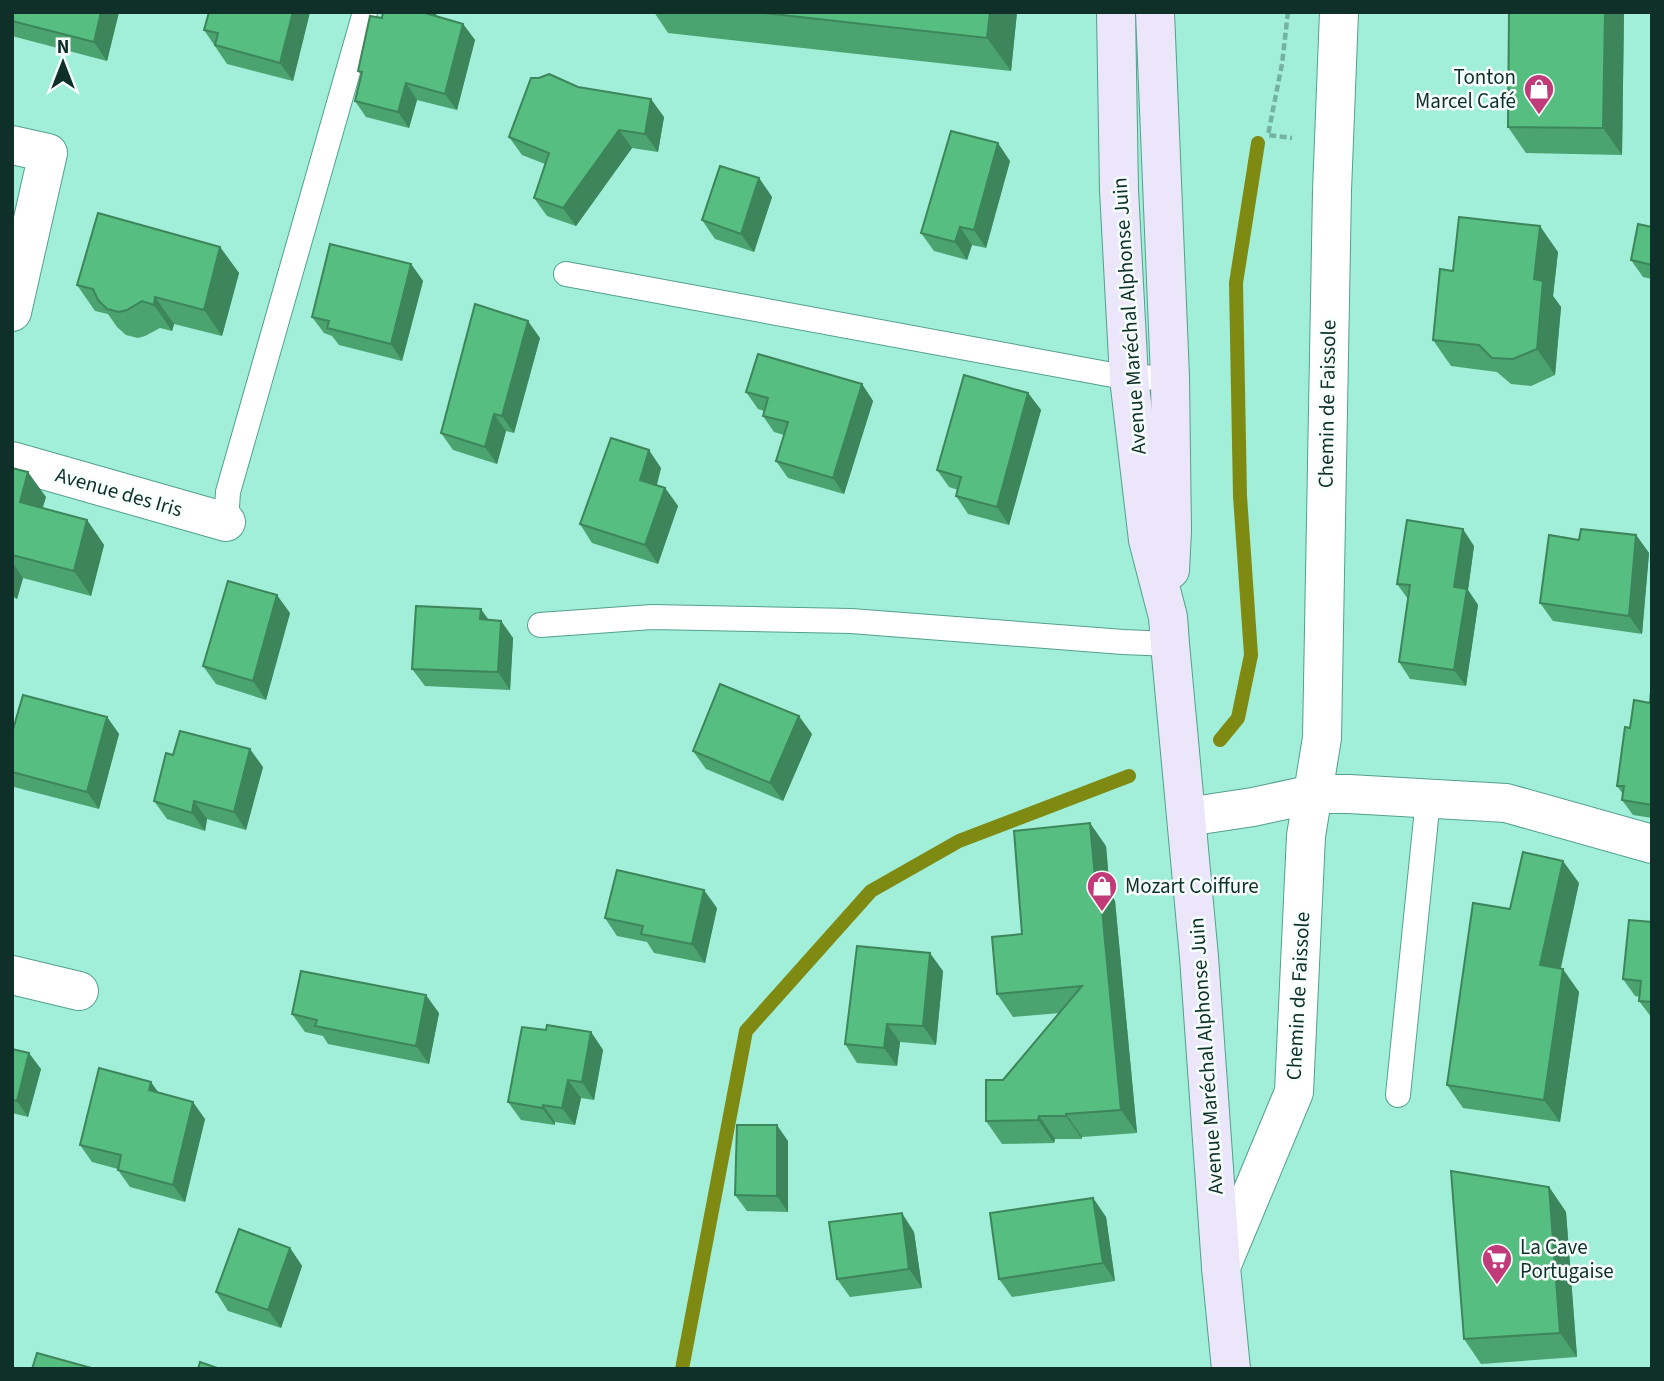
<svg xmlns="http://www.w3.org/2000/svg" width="1664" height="1381" viewBox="0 0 1664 1381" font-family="'Source Sans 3',sans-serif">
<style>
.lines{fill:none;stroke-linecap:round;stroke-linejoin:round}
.stream{stroke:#7f8a12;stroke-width:14}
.lane-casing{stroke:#54a08c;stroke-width:26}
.street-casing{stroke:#54a08c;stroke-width:40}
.secondary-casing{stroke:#54a08c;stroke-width:40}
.path{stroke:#74b3a2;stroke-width:4.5;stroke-dasharray:7 3.5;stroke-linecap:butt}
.lane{stroke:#fff;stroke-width:24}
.street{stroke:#fff;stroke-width:38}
.secondary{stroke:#ebe6fa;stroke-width:38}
.wall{fill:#4ba36f}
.shaded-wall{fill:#3d855a}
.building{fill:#57be81;stroke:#3d855a;stroke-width:2}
.labels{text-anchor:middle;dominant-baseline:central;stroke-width:5;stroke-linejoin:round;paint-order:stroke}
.poi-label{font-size:21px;fill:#0f3028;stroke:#f7fffc;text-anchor:start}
.street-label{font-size:21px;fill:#0f3028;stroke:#f7fffc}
</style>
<rect width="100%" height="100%" fill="#a1eed9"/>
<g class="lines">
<g class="stream">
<polyline points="1220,740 1238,718 1251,655 1240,496 1236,283 1258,143"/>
<polyline points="682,1369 746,1031 871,891 959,841 1129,776"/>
</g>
<g class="lane-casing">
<g id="lane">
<polyline points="566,274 1129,378 1170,377"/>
<polyline points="226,522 228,492 365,12"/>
<polyline points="540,625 652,617 851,621 1123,642 1170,644"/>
<polyline points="1398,1095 1428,799"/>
</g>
</g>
<g class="street-casing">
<g id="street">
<polyline points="12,145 48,153 12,312"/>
<polyline points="12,461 226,522"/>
<polyline points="1187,817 1253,807 1313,794 1349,794 1506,803 1652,844"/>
<polyline points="12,975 79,991"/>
<polyline points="1221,1267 1294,1092 1306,836 1322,738 1332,191 1339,12"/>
</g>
</g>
<g class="secondary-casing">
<g id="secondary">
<polyline points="1116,12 1119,190 1129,378 1148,540 1168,617 1170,644 1199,957 1221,1267 1231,1369"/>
<polyline points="1155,12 1170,377 1172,531 1170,570"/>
</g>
</g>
<polyline class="path" points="1288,12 1282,64 1268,135 1292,138"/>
<use href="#lane" class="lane"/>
<use href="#street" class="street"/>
<use href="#secondary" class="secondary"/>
</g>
<g class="wall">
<polygon points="12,12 119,12 107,61 12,36"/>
<polygon points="209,12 310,12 293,81 227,64 204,30"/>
<polygon points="437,12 435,16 463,24 475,40 457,110 417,100 409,128 366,117 355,101 361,75 358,71 382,18"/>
<polygon points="654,12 1017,12 1011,71 668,33"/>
<polygon points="1624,12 1622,155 1526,153 1508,127"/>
<polygon points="578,87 664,117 658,152 632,148 576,226 547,216 534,198 545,164 522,155 509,137"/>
<polygon points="1010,161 986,248 972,245 967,260 934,251 921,233"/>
<polygon points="759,178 772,197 754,252 715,239 702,220"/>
<polygon points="1652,227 1652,279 1643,277 1631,260"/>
<polygon points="220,247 239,273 222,336 174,324 172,331 160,328 145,336 138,338 126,335 117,327 108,314 95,311 77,285"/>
<polygon points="1558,252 1553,296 1561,307 1555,375 1531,386 1511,384 1497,372 1451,366 1433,340 1453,271"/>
<polygon points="411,264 423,281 402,361 339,345 332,336 324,333 312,317"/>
<polygon points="540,338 514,433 506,431 497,464 453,450 441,433"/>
<polygon points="862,384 873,401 844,494 788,478 776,461 784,435 774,432 763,416 764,411 758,409 746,392"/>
<polygon points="1028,393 1041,410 1009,525 968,514 956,496 958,490 949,487 937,470"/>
<polygon points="12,468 46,497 42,508 87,520 104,545 91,596 23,578 17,599 12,597"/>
<polygon points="661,468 657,485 665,488 678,506 658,564 592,543 580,524"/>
<polygon points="1636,535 1649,553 1642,634 1553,621 1540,603 1579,540"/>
<polygon points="1474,546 1468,590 1478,605 1466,686 1410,679 1399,662 1408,599 1397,584"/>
<polygon points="290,613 266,700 216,684 203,666"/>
<polygon points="501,621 513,638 510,690 425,686 412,669"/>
<polygon points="1652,679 1652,818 1633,815 1622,800 1623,794 1617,786 1650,703"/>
<polygon points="107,717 119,734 99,809 14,787 12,785 12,733"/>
<polygon points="812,734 783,801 706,769 693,751"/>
<polygon points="263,767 246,830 207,819 205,831 167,819 154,801"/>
<polygon points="1106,846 1110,893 1115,901 1137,1133 1082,1137 1082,1139 1055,1139 1054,1143 1002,1144 986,1121 1003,1080 1060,1013 1013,1017 997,994 1022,934"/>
<polygon points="1579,883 1561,968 1579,992 1560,1122 1463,1108 1447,1085 1510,909"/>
<polygon points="717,908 705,963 654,953 647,942 617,936 605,918"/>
<polygon points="1652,922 1652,1018 1639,1001 1640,997 1635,996 1623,979"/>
<polygon points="943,971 936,1045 900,1042 897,1066 857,1063 845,1044"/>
<polygon points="439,1013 429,1064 328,1044 323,1036 305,1032 292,1014"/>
<polygon points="546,1030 591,1032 603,1050 594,1100 581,1098 575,1125 555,1122 555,1125 521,1120 508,1102"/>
<polygon points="12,1049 41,1069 28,1117 12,1113"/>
<polygon points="159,1093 205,1119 185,1202 130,1187 118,1170 118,1169 92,1162 80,1145"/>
<polygon points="788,1141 788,1212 747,1211 735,1195"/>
<polygon points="1549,1187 1566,1212 1577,1357 1481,1364 1464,1339"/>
<polygon points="1093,1198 1106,1217 1115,1281 1012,1297 999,1279"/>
<polygon points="914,1232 922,1288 850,1297 837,1279"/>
<polygon points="290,1248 302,1266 281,1328 228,1311 216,1292"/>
</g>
<g class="shaded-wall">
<polygon points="101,12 119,12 107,61 94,42"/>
<polygon points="293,12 310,12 293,81 280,63"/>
<polygon points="421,12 437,12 432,28"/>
<polygon points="990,12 1017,12 1011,71 987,38"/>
<polygon points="1605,12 1624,12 1622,155 1603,128"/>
<polygon points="463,24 475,40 457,110 445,94"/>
<polygon points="406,83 417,100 409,128 398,112"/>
<polygon points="651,99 664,117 658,152 645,134"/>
<polygon points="619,130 632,148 576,226 563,208"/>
<polygon points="998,143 1010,161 986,248 974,230"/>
<polygon points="759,178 772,197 754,252 741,234"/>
<polygon points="1540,226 1558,252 1553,296 1561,307 1555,375 1537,349 1534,279"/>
<polygon points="960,227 972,245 967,260 955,242"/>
<polygon points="220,247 239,273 222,336 204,310"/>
<polygon points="411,264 423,281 402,361 391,344"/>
<polygon points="155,297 174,324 172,331 154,305"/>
<polygon points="528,321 540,338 514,433 502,416"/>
<polygon points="862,384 873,401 844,494 833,478"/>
<polygon points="1028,393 1041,410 1009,525 997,507"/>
<polygon points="494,414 506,431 497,464 485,447"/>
<polygon points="649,450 661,468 653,498 640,480"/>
<polygon points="28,472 46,497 37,527 20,502"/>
<polygon points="665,488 678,506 658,564 645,545"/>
<polygon points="87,520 104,545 91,596 74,571"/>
<polygon points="1463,529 1474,546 1468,590 1478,605 1466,686 1454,670 1454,587"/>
<polygon points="1636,535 1649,553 1642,634 1629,616"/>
<polygon points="12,562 23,578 17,599 12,592"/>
<polygon points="277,595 290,613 266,700 253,681"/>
<polygon points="481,609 493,626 480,619"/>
<polygon points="501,621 513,638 510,690 498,672"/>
<polygon points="799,716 812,734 783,801 770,783"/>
<polygon points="107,717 119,734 99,809 87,792"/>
<polygon points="250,749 263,767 246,830 234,812"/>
<polygon points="194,801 207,819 205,831 192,813"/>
<polygon points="1090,823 1106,846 1110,893 1115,901 1137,1133 1121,1110"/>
<polygon points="1563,861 1579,883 1556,988 1540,965"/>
<polygon points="704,890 717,908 705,963 692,944"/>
<polygon points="930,953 943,971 936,1045 923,1026"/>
<polygon points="1563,969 1579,992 1560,1122 1544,1100"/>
<polygon points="426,995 439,1013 429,1064 416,1046"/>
<polygon points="887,1024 900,1042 897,1066 884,1048"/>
<polygon points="591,1032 603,1050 594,1100 582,1082"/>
<polygon points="29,1053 41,1069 28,1117 17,1101"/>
<polygon points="568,1080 581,1098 575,1125 562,1108"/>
<polygon points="151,1082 163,1099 149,1090"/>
<polygon points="193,1102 205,1119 185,1202 173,1185"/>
<polygon points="543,1105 555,1122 555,1125 542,1108"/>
<polygon points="1066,1114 1082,1137 1082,1139 1066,1116"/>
<polygon points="1039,1116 1055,1139 1054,1143 1038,1120"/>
<polygon points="777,1125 788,1141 788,1212 777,1196"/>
<polygon points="1549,1187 1566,1212 1577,1357 1560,1333"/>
<polygon points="1093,1198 1106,1217 1115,1281 1103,1263"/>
<polygon points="902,1213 914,1232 922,1288 909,1269"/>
<polygon points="290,1248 302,1266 281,1328 268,1310"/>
</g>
<g class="building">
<polygon points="12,12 101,12 94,42 12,21"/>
<polygon points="209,12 293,12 280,63 215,45 218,33 204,30"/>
<polygon points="383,12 422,12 463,24 445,94 406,83 398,112 355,101 362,72 358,71 370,16 382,18"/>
<polygon points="756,12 990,12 987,38"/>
<polygon points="1509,12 1605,12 1603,128 1508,127"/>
<polygon points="549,74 578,87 651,99 645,134 619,130 563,208 534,198 549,153 509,137 531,78 539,78"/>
<polygon points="951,131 998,143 974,230 960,227 955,242 921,233"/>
<polygon points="720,166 759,178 741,234 702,220"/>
<polygon points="98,213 220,247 204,310 155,297 154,305 142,301 127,310 119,312 107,309 98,300 93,289 77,285"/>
<polygon points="1459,217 1540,226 1534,279 1543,281 1537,349 1513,359 1492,358 1479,345 1433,340 1440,269 1453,271"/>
<polygon points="1638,224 1652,227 1652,265 1631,260"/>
<polygon points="330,244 411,264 391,344 327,328 329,321 312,317"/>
<polygon points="475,304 528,321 502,416 494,414 485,447 441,433"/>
<polygon points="758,354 862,384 833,478 776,461 788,422 763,416 768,398 746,392"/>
<polygon points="964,375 1028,393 997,507 956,496 961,477 937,470"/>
<polygon points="611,438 649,450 640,480 665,488 645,545 580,524"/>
<polygon points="12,468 28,472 20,502 87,520 74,571 12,555"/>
<polygon points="1407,520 1463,529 1454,587 1467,589 1454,670 1399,662 1410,585 1397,584"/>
<polygon points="1581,529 1636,535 1629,616 1540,603 1549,535 1579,540"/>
<polygon points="228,581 277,595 253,681 203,666"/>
<polygon points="416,606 481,609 480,619 501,621 498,672 412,669"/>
<polygon points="1652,679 1652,805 1622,800 1624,786 1617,786 1625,727 1630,728 1634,700 1650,703"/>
<polygon points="720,684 799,716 770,783 693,751"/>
<polygon points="23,695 107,717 87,792 12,772 12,733"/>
<polygon points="180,731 250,749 234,812 194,801 192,813 154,801 166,753 173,755"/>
<polygon points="1090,823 1095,878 1099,878 1121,1110 1066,1114 1066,1116 1039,1116 1038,1120 986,1121 986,1080 1003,1080 1082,986 997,994 992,937 1022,934 1014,831"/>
<polygon points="1523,852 1563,861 1540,965 1563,969 1544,1100 1447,1085 1473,903 1510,909"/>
<polygon points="617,870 704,890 692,944 641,934 643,926 605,918"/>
<polygon points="1629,920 1652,922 1652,1002 1639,1001 1641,981 1623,979"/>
<polygon points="857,946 930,953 923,1026 887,1024 884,1048 845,1044"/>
<polygon points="301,971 426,995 416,1046 315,1026 317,1020 292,1014"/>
<polygon points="547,1025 591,1032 582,1082 568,1080 562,1108 543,1105 542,1108 508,1102 522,1027 546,1030"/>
<polygon points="12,1049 29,1053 17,1101 12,1100"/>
<polygon points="99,1068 151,1082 149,1090 193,1102 173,1185 118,1170 121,1155 80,1145"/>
<polygon points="737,1125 777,1125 777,1196 735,1195"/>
<polygon points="1451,1171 1549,1187 1560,1333 1464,1339"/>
<polygon points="1093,1198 1103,1263 999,1279 990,1213"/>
<polygon points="902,1213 909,1269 837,1279 829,1222"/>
<polygon points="239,1229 290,1248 268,1310 216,1292"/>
<polygon points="37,1353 95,1369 32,1369"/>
<polygon points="200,1362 220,1369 198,1369"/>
</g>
<defs>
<g id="shop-pin" transform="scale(1.575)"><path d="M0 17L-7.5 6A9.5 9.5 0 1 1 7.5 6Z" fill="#c13a7a" stroke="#f7fffc"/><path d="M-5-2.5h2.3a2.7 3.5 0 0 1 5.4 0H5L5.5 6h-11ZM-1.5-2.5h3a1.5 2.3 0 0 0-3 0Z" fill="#fff"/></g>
<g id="supermarket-pin" transform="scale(1.575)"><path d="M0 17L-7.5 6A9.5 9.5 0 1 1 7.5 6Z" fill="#c13a7a" stroke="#f7fffc"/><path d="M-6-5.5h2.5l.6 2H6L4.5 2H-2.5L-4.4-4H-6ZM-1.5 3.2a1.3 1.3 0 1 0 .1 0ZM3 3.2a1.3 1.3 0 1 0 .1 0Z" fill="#fff"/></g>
</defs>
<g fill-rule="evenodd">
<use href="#shop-pin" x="1539" y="89"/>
<use href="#shop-pin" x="1102" y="886"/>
<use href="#supermarket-pin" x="1497" y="1259"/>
</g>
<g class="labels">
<g class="poi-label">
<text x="1516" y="77" text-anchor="end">Tonton<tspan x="1516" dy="24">Marcel Café</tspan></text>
<text x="1125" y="886">Mozart Coiffure</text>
<text x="1520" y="1247">La Cave<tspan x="1520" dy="24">Portugaise</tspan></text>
</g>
<g class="street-label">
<text transform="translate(1129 316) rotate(-94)">Avenue Maréchal Alphonse Juin</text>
<text transform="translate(1327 404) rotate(-89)">Chemin de Faissole</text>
<text transform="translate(119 492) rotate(16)">Avenue des Iris</text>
<text transform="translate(1298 996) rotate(-87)">Chemin de Faissole</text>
<text transform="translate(1206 1056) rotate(-94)">Avenue Maréchal Alphonse Juin</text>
</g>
</g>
<rect width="1664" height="1381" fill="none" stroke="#0f3028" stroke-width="28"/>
<g transform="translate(63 63)" stroke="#f7fffc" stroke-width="5" paint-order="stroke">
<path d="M0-5L12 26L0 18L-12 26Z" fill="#0f3028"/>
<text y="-10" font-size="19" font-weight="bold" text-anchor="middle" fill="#0f3028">N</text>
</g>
</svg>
